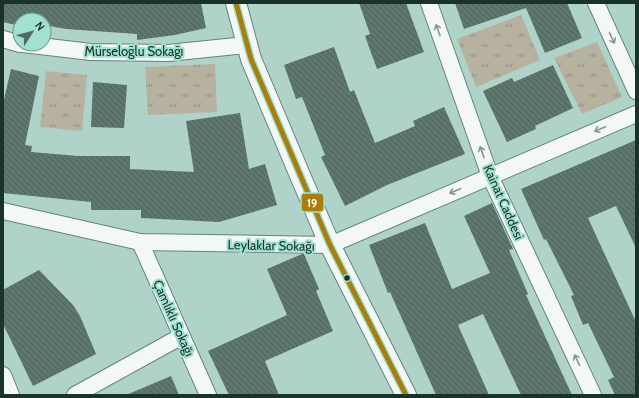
<svg xmlns="http://www.w3.org/2000/svg" width="639" height="398" viewBox="0 0 639 398" font-family="Cabin,sans-serif">
<style>
.grass{fill:url(#grass-tufts)}
.building{fill:url(#building-back-hatch)}
.lines{fill:none;stroke-linecap:round;stroke-linejoin:round}
.minor-casing{stroke:#66837d;stroke-width:18}
.tertiary-casing{stroke:#66837d;stroke-width:22}
.minor{stroke:#f3f8f7;stroke-width:16}
.tertiary{stroke:#f3f8f7;stroke-width:20}
.bus-1-casing{stroke:#a0e1cf;stroke-width:8}
.bus-1{stroke:#a97e0f;stroke-width:5}
.oneway{stroke:#869692}
.bus-dot{fill:#19332c;stroke:#a0e1cf;stroke-width:1.5}
.labels{text-anchor:middle;dominant-baseline:central;stroke-width:4;stroke-linejoin:round;paint-order:stroke}
.street-label{font-size:13px;fill:#19332c;stroke:#a0e1cf}
.line-badge{stroke:#a0e1cf;stroke-width:1.5}
.badge-label{font-size:11px;text-anchor:middle;font-weight:bold;fill:#fff}
</style>
<defs>
<pattern id="grass-tufts" width="24" height="20" patternUnits="userSpaceOnUse"><rect width="24" height="20" fill="#b7b2a0"/><path d="M3 7l-1-3M5 7V3M7 7l1-3M15 17l-1-3M17 17v-4M19 17l1-3" fill="none" stroke="#949183"/></pattern>
<pattern id="building-back-hatch" width="6" height="6" patternUnits="userSpaceOnUse"><rect width="6" height="6" fill="#5e776e"/><path d="M-1 5l2 2M0 0l6 6M5-1l2 2" fill="none" stroke="#4d625b"/></pattern>
</defs>
<rect width="100%" height="100%" fill="#afd2c9"/>
<g class="grass">
<polygon points="521,15 540,60 476,87 457,39"/>
<polygon points="597,42 622,97 582,114 554,58"/>
<polygon points="215,64 217,112 148,115 145,67"/>
<polygon points="46,71 87,75 82,131 40,127"/>
</g>
<g class="building">
<polygon points="3,3 201,3 206,28 175,35 137,40 137,34 66,29 44,25 44,20 20,20 20,26 3,22"/>
<polygon points="359,3 406,3 424,52 377,69 365,36 370,34"/>
<polygon points="455,3 567,3 582,38 545,53 526,8 464,29"/>
<polygon points="334,47 350,92 354,90 375,143 415,126 413,121 444,107 465,154 387,185 345,206 321,157 325,155 302,97 296,99 284,65"/>
<polygon points="553,65 573,108 535,126 536,129 507,142 483,91 512,78 514,82"/>
<polygon points="11,69 39,76 25,145 32,146 31,152 78,156 130,156 130,169 194,172 186,121 240,113 249,169 265,164 277,205 219,222 141,218 141,210 91,210 91,202 3,193 3,104"/>
<polygon points="93,82 127,85 124,128 91,127"/>
<polygon points="636,140 636,248 616,206 588,218 636,322 636,395 615,395 608,380 614,377 588,323 583,325 571,296 574,295 546,239 544,240 521,189"/>
<polygon points="492,203 513,249 509,250 528,294 526,295 572,395 521,395 483,314 458,325 489,395 436,395 390,292 388,293 369,245 425,223 452,289 490,273 464,216"/>
<polygon points="302,254 304,254 319,289 316,291 333,331 265,361 279,395 229,395 208,351 287,315 267,269"/>
<polygon points="39,270 73,305 80,316 96,354 33,386 3,324 3,290"/>
<polygon points="171,376 179,395 126,395"/>
</g>
<g class="lines">
<g class="minor-casing">
<g id="minor">
<polyline points="429,3 490,176 593,395"/>
<polyline points="596,3 636,91"/>
<polyline points="3,39 20,44"/>
<polyline points="23,44 91,52 168,53 246,45"/>
<polyline points="3,211 140,242 330,245 636,114"/>
<polyline points="140,242 208,395"/>
<polyline points="3,375 11,395"/>
<polyline points="75,395 182,336"/>
</g>
</g>
<g class="tertiary-casing">
<polyline id="tertiary" points="236,3 251,59 299,173 330,245 406,395"/>
</g>
<use href="#minor" class="minor"/>
<use href="#tertiary" class="tertiary"/>
<g class="bus-1-casing">
<polyline id="bus-1" points="236,3 251,59 330,245 406,395"/>
</g>
<use href="#bus-1" class="bus-1"/>
</g>
<defs><path id="oneway-shaft" d="M-6 0H5M1.5-3L5.5 0L1.5 3" fill="none" stroke-width="1.6" stroke-linecap="round" stroke-linejoin="round"/></defs>
<g class="oneway">
<use href="#oneway-shaft" transform="translate(438 30) rotate(-110)"/>
<use href="#oneway-shaft" transform="translate(612 38) rotate(65)"/>
<use href="#oneway-shaft" transform="translate(600 129) rotate(157)"/>
<use href="#oneway-shaft" transform="translate(482 152) rotate(-110)"/>
<use href="#oneway-shaft" transform="translate(455 191) rotate(157)"/>
<use href="#oneway-shaft" transform="translate(577 360) rotate(-115)"/>
</g>
<circle class="bus-dot" cx="347" cy="278" r="3.5"/>
<g class="labels">
<g class="street-label">
<text x="134" y="51">Mürseloğlu Sokağı</text>
<text transform="translate(504 202) rotate(66)">Kainat Caddesi</text>
<text transform="translate(271 245) rotate(1)">Leylaklar Sokağı</text>
<text transform="translate(174 318) rotate(66)">Çamlıklı Sokağı</text>
</g>
</g>
<rect class="line-badge" x="301" y="193" width="23" height="19" rx="4" fill="#a97e0f"/>
<g class="badge-label">
<text x="312" y="207">19</text>
</g>
<rect width="639" height="398" fill="none" stroke="#19332c" stroke-width="8"/>
<g transform="translate(32 32) rotate(54)"><circle r="19" fill="#a0e1cf" stroke="#6a9b8e"/>
<path d="M0-3L7 15L0 10L-7 15Z" fill="#4e6b63"/>
<text y="-6" font-size="11" font-weight="bold" text-anchor="middle" fill="#19332c">N</text>
</g>
</svg>
